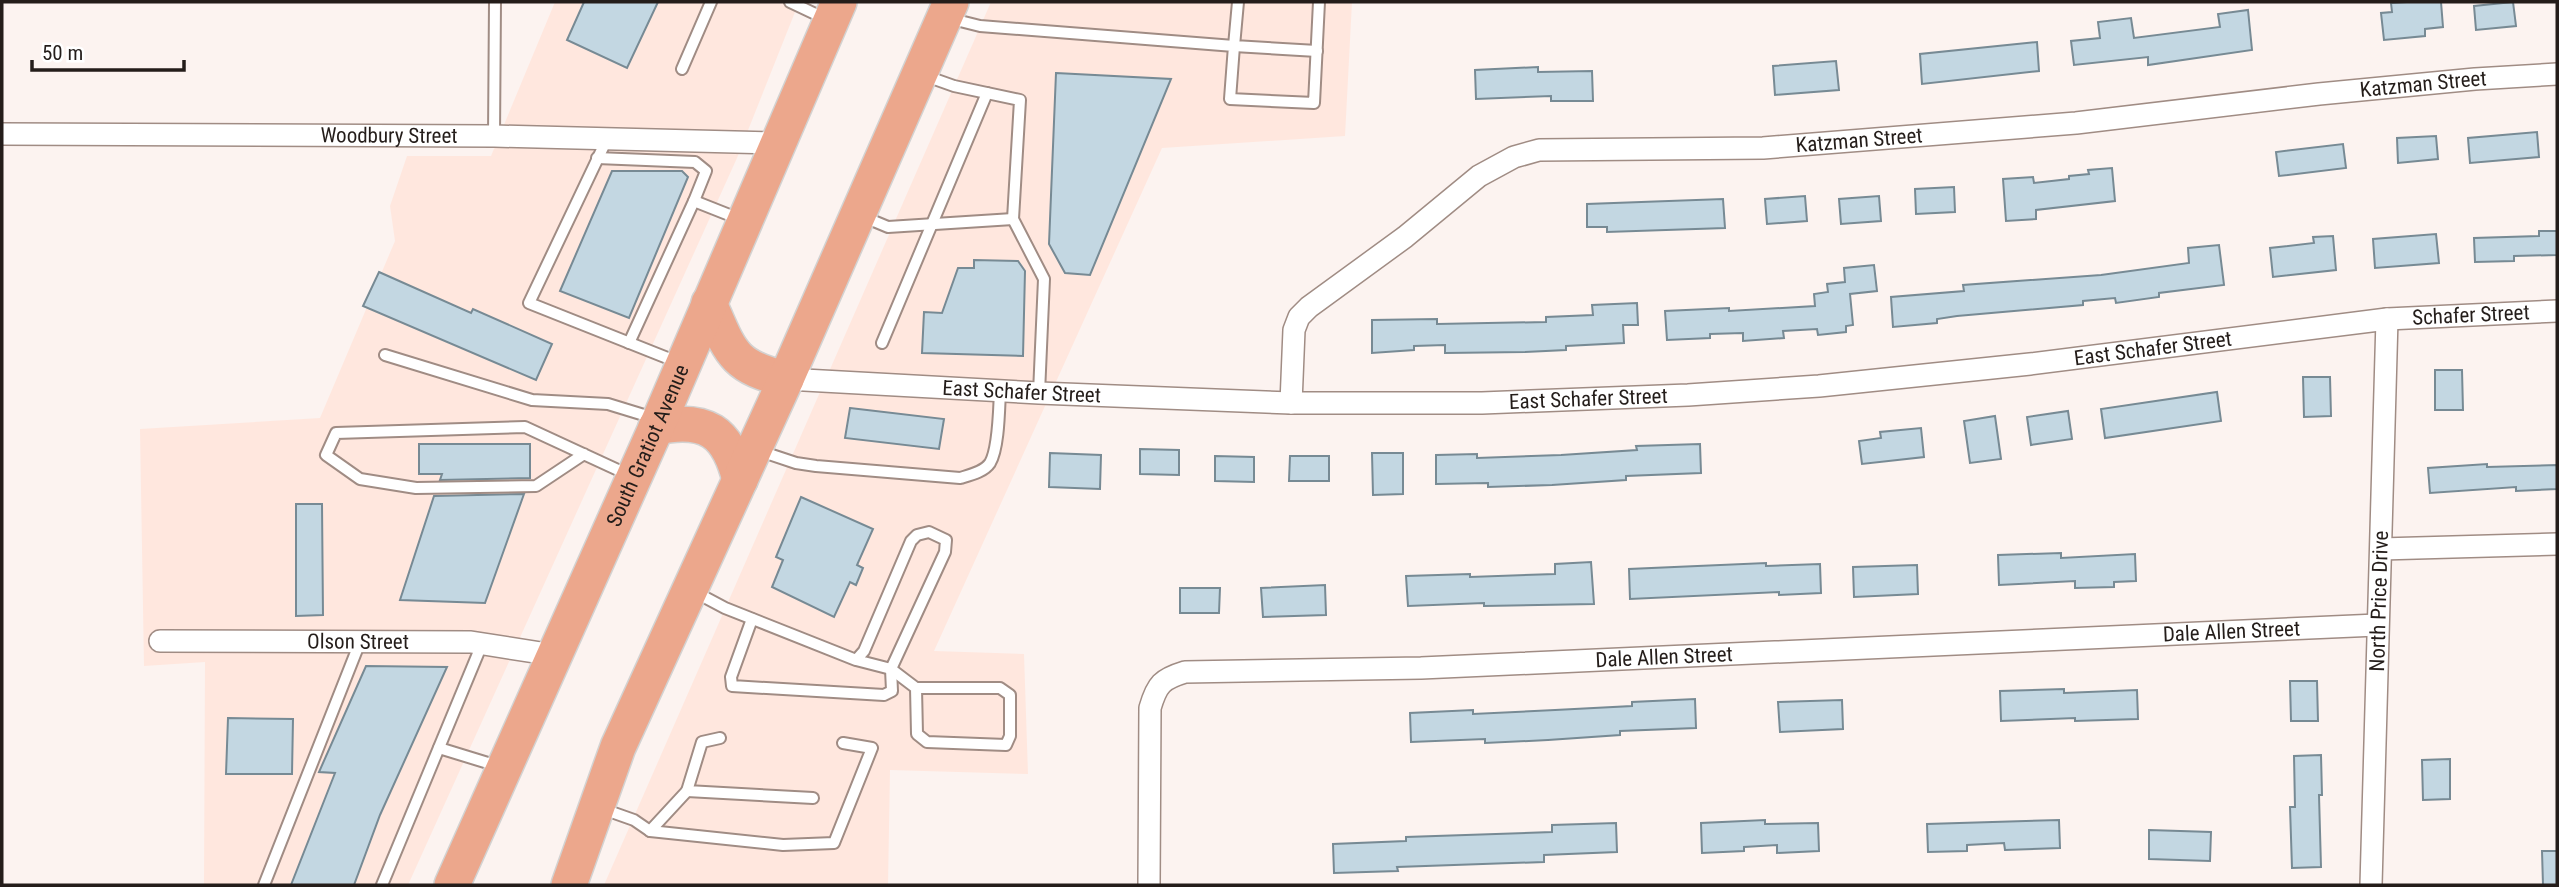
<svg xmlns="http://www.w3.org/2000/svg" width="2559" height="887" viewBox="0 0 2559 887" font-family="'Roboto Condensed',sans-serif">
<style>
.built{fill:#ffe7de}
.building{fill:#c3d7e2;stroke:#778a94;stroke-width:2}
.lines{fill:none;stroke-linecap:round;stroke-linejoin:round}
.lane-casing{stroke:#a08c84;stroke-width:14}
.street-casing{stroke:#a08c84;stroke-width:24}
.primary-casing{stroke:#d3d2d1;stroke-width:38}
.lane{stroke:#fff;stroke-width:10}
.street{stroke:#fff;stroke-width:21}
.primary{stroke:#eca78c;stroke-width:35}
.labels{text-anchor:middle;dominant-baseline:central;stroke-width:7;stroke-linejoin:round;paint-order:stroke}
.street-label{font-size:21px;fill:#241d1a;stroke:#fff}
</style>
<rect width="100%" height="100%" fill="#fcf3f0"/>
<g class="built">
<polygon points="555,2 799,2 737,158 408,885 204,885 205,662 144,666 140,429 320,418 395,241 390,206 407,156 491,156"/>
<polygon points="991,2 1352,2 1345,136 1162,148 934,651 1024,654 1028,774 890,770 888,885 604,885"/>
</g>
<g class="building">
<polygon points="584,2 658,2 627,68 567,40"/>
<polygon points="2407,2 2441,2 2443,27 2425,29 2425,36 2384,40 2381,13 2392,12 2391,3"/>
<polygon points="2513,2 2516,26 2476,30 2474,6"/>
<polygon points="2248,10 2252,50 2148,65 2148,57 2074,65 2071,41 2100,38 2098,22 2131,18 2134,38 2220,27 2218,14"/>
<polygon points="2037,42 2039,71 1922,84 1920,54"/>
<polygon points="1836,61 1839,90 1775,95 1773,66"/>
<polygon points="1538,67 1538,72 1592,71 1593,101 1551,101 1551,96 1476,99 1475,70"/>
<polygon points="1056,73 1171,79 1090,275 1065,273 1049,244"/>
<polygon points="2537,132 2539,157 2470,163 2468,138"/>
<polygon points="2436,136 2438,159 2398,163 2397,138"/>
<polygon points="2343,144 2346,168 2279,176 2276,152"/>
<polygon points="2112,168 2115,201 2036,210 2036,219 2006,221 2003,179 2033,177 2034,183 2069,179 2069,176 2089,174 2088,170"/>
<polygon points="612,171 682,171 688,177 629,318 560,291"/>
<polygon points="1954,187 1955,212 1916,214 1915,189"/>
<polygon points="1805,196 1807,221 1767,224 1765,199"/>
<polygon points="1879,196 1881,221 1841,224 1839,199"/>
<polygon points="1723,199 1725,228 1607,232 1607,227 1587,227 1587,204"/>
<polygon points="2539,231 2557,231 2557,255 2514,256 2514,261 2475,262 2474,238 2539,236"/>
<polygon points="2436,234 2439,263 2375,268 2373,239"/>
<polygon points="2333,236 2336,270 2273,277 2270,248 2314,243 2313,237"/>
<polygon points="2219,245 2224,285 2159,293 2159,297 2116,303 2115,298 2083,301 2083,305 1957,316 1937,319 1937,323 1893,327 1891,297 1964,291 1963,285 2101,275 2189,263 2188,248"/>
<polygon points="974,260 1018,261 1025,271 1023,356 922,353 924,312 942,313 958,268 974,268"/>
<polygon points="1874,265 1877,291 1850,294 1853,325 1846,326 1846,332 1818,335 1817,329 1783,331 1784,338 1743,341 1743,333 1710,334 1710,338 1667,340 1665,311 1729,308 1729,311 1815,306 1814,294 1828,292 1827,284 1845,282 1844,268"/>
<polygon points="379,272 471,313 473,309 552,344 536,380 363,306"/>
<polygon points="1637,303 1638,325 1623,325 1624,343 1566,346 1566,350 1525,352 1445,353 1445,345 1414,346 1414,350 1372,353 1372,320 1437,319 1437,324 1546,322 1546,317 1593,315 1592,305"/>
<polygon points="2435,370 2462,370 2463,410 2435,410"/>
<polygon points="2303,377 2330,377 2331,416 2304,417"/>
<polygon points="2217,392 2221,421 2105,438 2101,409"/>
<polygon points="850,408 944,419 939,449 845,438"/>
<polygon points="2068,411 2072,439 2031,445 2027,417"/>
<polygon points="1995,416 2001,459 1970,463 1964,421"/>
<polygon points="1921,428 1924,457 1862,464 1859,441 1881,438 1880,432"/>
<polygon points="419,444 530,444 530,478 440,480 442,474 419,474"/>
<polygon points="1700,444 1701,473 1626,476 1626,480 1552,485 1488,487 1488,483 1436,484 1436,455 1477,454 1477,458 1561,455 1637,450 1636,446"/>
<polygon points="1140,449 1179,450 1179,475 1140,474"/>
<polygon points="1050,453 1101,455 1100,489 1049,487"/>
<polygon points="1372,453 1403,453 1403,494 1373,495"/>
<polygon points="1215,456 1254,457 1254,482 1215,481"/>
<polygon points="1290,456 1329,456 1329,481 1289,481"/>
<polygon points="2487,464 2487,467 2557,465 2557,489 2516,491 2516,487 2430,493 2428,468"/>
<polygon points="524,494 485,603 400,600 434,496"/>
<polygon points="801,497 873,529 857,565 863,568 856,585 850,582 834,617 772,587 783,560 776,557"/>
<polygon points="296,504 322,504 323,615 296,616"/>
<polygon points="2061,553 2061,558 2135,554 2136,581 2114,582 2114,587 2075,588 2075,581 1999,585 1998,555"/>
<polygon points="1591,562 1594,604 1484,606 1484,603 1408,606 1406,576 1470,574 1470,577 1555,574 1555,564"/>
<polygon points="1766,563 1766,566 1820,564 1821,593 1779,595 1779,592 1630,599 1629,569"/>
<polygon points="1917,565 1918,594 1854,597 1853,567"/>
<polygon points="1325,585 1326,615 1263,617 1261,588"/>
<polygon points="1180,588 1220,588 1219,613 1180,613"/>
<polygon points="366,666 447,667 380,815 354,885 291,885 335,773 319,772"/>
<polygon points="2290,681 2317,681 2318,721 2291,721"/>
<polygon points="2064,689 2064,693 2137,690 2138,719 2075,721 2075,718 2001,721 2000,691"/>
<polygon points="1695,699 1696,728 1620,731 1620,735 1548,740 1485,743 1485,739 1411,742 1410,713 1473,710 1473,714 1555,710 1632,706 1632,702"/>
<polygon points="1842,700 1843,729 1780,732 1778,702"/>
<polygon points="228,718 293,719 292,774 226,774"/>
<polygon points="2321,755 2322,795 2319,795 2321,867 2292,868 2290,807 2295,807 2294,756"/>
<polygon points="2450,759 2450,799 2423,800 2422,760"/>
<polygon points="1765,820 1765,824 1818,823 1819,851 1777,853 1777,845 1744,847 1744,851 1702,853 1701,823"/>
<polygon points="2059,820 2060,848 2005,850 2004,843 1967,845 1967,851 1928,852 1927,824"/>
<polygon points="1616,823 1617,852 1544,855 1544,862 1397,867 1398,871 1334,873 1333,844 1406,841 1406,837 1552,832 1552,825"/>
<polygon points="2149,830 2211,832 2210,861 2149,859"/>
<polygon points="2542,851 2557,851 2557,885 2543,885"/>
</g>
<g class="lines">
<g class="lane-casing">
<g id="lane">
<polyline points="790,2 828,20"/>
<polyline points="1238,2 1234,46 1317,51"/>
<polyline points="948,18 980,26 1234,46 1230,99 1314,103 1319,2"/>
<polyline points="682,69 711,2"/>
<polyline points="923,75 954,86 1020,100 1013,219 1044,279 1039,393"/>
<polyline points="494,136 495,2"/>
<polyline points="607,139 529,303 680,363"/>
<polyline points="597,158 695,162 706,171 694,201"/>
<polyline points="864,217 888,227 1013,219"/>
<polyline points="629,343 694,201 742,220"/>
<polyline points="882,343 987,93"/>
<polyline points="385,355 532,400 608,404 657,419"/>
<path d="M757,450L796,463L816,466L960,478C970,475 984,472 990,463C999,448 999,408 1000,391"/>
<polyline points="584,454 536,486 416,488 360,479 326,455 336,433 525,427 631,476"/>
<polyline points="693,591 725,608 856,660 864,651 911,541 917,535 929,532 946,540 945,552 891,669 856,660"/>
<polyline points="752,619 731,677 732,686 884,695 892,691 891,669"/>
<polyline points="891,669 916,688 1000,688 1010,695 1010,736 1006,745 927,742 917,734 916,688"/>
<polyline points="720,738 702,742 687,791 813,798"/>
<polyline points="439,748 501,767"/>
<polyline points="600,808 634,820 650,831 783,845 834,843 872,748 843,743"/>
<polyline points="650,831 687,791"/>
<polyline points="264,885 360,642"/>
<polyline points="382,885 482,644"/>
</g>
</g>
<g class="street-casing">
<g id="street">
<path id="s1" d="M2,134L494,136L777,143"/>
<path id="s2" d="M786,379L1039,393L1291,403H1482L1688,395L1819,386L2030,364L2387,319L2557,311"/>
<path id="s3" d="M1291,403L1294,330L1299,317L1309,307L1405,237L1479,176L1514,157L1539,150L1763,148L2076,123L2319,94L2475,79L2557,74"/>
<polyline points="2381,549 2557,544"/>
<path id="s4" d="M160,641L471,642L554,655"/>
<path id="s5" d="M1149,885L1150,708C1157,684 1162,679 1185,672L1421,668L2377,625"/>
<path id="s6" d="M2371,885L2387,319"/>
</g>
</g>
<g class="primary-casing">
<g id="primary">
<path d="M709,303C730,351 732,367 786,379"/>
<path d="M656,427C706,417 728,431 740,480"/>
<path id="s7" d="M452,885L660,419L839,2"/>
<polyline points="569,885 618,747 786,379 951,2"/>
</g>
</g>
<use href="#lane" class="lane"/>
<use href="#street" class="street"/>
<use href="#primary" class="primary"/>
</g>
<g class="labels">
<g class="street-label">
<text stroke="none"><textPath href="#s3" startOffset="1269">Katzman Street</textPath></text>
<text stroke="none"><textPath href="#s1" startOffset="387">Woodbury Street</textPath></text>
<text stroke="none"><textPath href="#s3" startOffset="702">Katzman Street</textPath></text>
<text stroke="none"><textPath href="#s2" startOffset="1690">Schafer Street</textPath></text>
<text stroke="none"><textPath href="#s2" startOffset="1370">East Schafer Street</textPath></text>
<text stroke="none"><textPath href="#s2" startOffset="236">East Schafer Street</textPath></text>
<text stroke="none"><textPath href="#s2" startOffset="803">East Schafer Street</textPath></text>
<text stroke="none"><textPath href="#s7" startOffset="481">South Gratiot Avenue</textPath></text>
<text stroke="none"><textPath href="#s6" startOffset="284">North Price Drive</textPath></text>
<text stroke="none"><textPath href="#s5" startOffset="1278">Dale Allen Street</textPath></text>
<text stroke="none"><textPath href="#s4" startOffset="198">Olson Street</textPath></text>
<text stroke="none"><textPath href="#s5" startOffset="710">Dale Allen Street</textPath></text>
</g>
</g>
<rect width="2559" height="887" fill="none" stroke="#241d1a" stroke-width="7"/>
<path d="M32 60v10h152v-10" fill="none" stroke="#241d1a" stroke-width="3.5"/>
<text x="42" y="60" font-size="21" fill="#241d1a" stroke="#ffffff" stroke-width="5" paint-order="stroke">50 m</text>
</svg>
